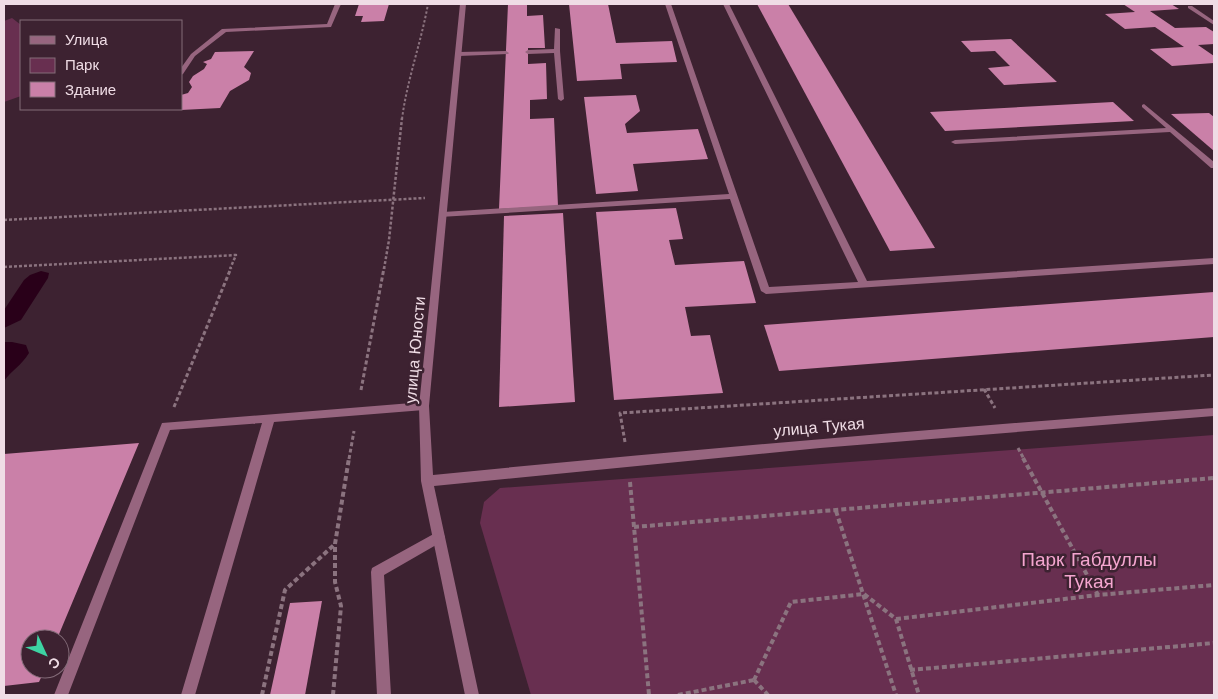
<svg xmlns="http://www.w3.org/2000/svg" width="1218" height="699" viewBox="0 0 1218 699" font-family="'Work Sans',sans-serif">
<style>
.green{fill:#682f50}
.water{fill:#290019}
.building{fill:#ca80a8}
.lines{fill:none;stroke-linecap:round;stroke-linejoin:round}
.path-far3{stroke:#8b737f;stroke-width:2;stroke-dasharray:2.5 2;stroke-linecap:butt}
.path-far2{stroke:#8b737f;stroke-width:2.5;stroke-dasharray:3 2;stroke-linecap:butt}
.path-far1{stroke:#8b737f;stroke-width:3;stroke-dasharray:4 2.5;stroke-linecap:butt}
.path{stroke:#8b737f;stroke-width:4;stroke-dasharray:5 3;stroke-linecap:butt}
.service{fill:#97657f;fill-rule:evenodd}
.tertiary{fill:#97657f;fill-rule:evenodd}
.labels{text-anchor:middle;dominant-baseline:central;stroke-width:5;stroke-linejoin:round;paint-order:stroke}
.street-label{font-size:16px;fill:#efdce5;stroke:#3d2231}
.near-park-label{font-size:19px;fill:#f4a5cf;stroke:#3d2231}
</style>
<rect width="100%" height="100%" fill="#3d2231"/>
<g class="green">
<polygon points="12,18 21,25 21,96 4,102 4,21"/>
<polygon points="1214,435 1214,695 531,695 480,523 484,502 500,488"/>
</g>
<g class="water">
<polygon points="41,271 49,273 48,278 21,320 4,328 4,310 24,280 30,275"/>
<path d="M4,342H12L26,345L29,353C21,366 12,370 4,381Z"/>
</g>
<g class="building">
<polygon points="359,4 389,4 384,21 361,22 363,16 355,16"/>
<polygon points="508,4 527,4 527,16 543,15 545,48 528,48 528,64 546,63 547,99 530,100 530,119 554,118 558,206 499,209"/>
<polygon points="569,4 608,4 616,43 672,41 677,62 620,64 622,79 577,81"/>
<polygon points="757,4 788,4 935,248 890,251"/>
<polygon points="1123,4 1171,4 1179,9 1150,11 1175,28 1206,27 1214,32 1214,44 1198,45 1214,56 1214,63 1172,66 1150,49 1184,47 1155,27 1125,29 1105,14 1135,12"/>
<polygon points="1011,39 1057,82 1004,85 988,68 1010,66 995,51 971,52 961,41"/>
<polygon points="254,51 244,67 251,73 249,80 230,91 220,108 181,110 181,95 188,93 192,87 189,82 193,76 204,69 207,64 203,62 211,59 215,52"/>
<polygon points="636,95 640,111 625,124 627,133 698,129 708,159 633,164 638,191 596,194 584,97"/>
<polygon points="1113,102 1134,121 945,131 930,112"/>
<polygon points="1209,113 1214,117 1214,151 1171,114"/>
<polygon points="676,208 683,239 669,240 675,265 744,261 756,303 685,307 691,336 710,335 723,393 614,400 596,212"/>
<polygon points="563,213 575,402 499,407 504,216"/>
<polygon points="1214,292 1214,337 779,371 764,325"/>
<polygon points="139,443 57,639 30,639 30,669 45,669 39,682 4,686 4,454"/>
<polygon points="322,601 305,695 270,695 290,603"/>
</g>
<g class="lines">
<path class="path-far3" d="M402,119C407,80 421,43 428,4"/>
<g class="path-far2">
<polyline points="4,220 425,198"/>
<polyline points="4,267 236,255 230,269"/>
<polyline points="384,269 389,240 402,118"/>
</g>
<g class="path-far1">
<polyline points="984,389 995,408"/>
<polyline points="361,390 384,268"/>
<polyline points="174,407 231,268"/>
<polyline points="625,442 620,413 1214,375"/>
<polyline points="1018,448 1024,459"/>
<polyline points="349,459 354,431"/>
</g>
<g class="path">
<polyline points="1023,458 1098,595"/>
<polyline points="630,482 649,695"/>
<polyline points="836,511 896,695"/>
<polyline points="634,527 1214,478"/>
<polyline points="896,619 1098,595 1214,585"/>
<polyline points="910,670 1214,643"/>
<polyline points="754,680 791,602 864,594 896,619 919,695"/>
<polyline points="754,680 768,695"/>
<polyline points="262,695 285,590 335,544"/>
<polyline points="333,695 341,606 335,582 335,544 349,458"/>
<polyline points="678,695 754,680"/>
</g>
<g class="service">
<polygon points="335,4 341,4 331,27 226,32 195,56 183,74 181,75 181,68 191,54 222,29 327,24"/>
<polygon points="665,4 671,4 769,287 858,282 723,4 729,4 867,281 1214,258 1214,264 766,294 761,291 730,199 440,217 440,213 443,212 729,194"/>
<polygon points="1188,6 1192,6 1214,21 1214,25 1188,8"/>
<polygon points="555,28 560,29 560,51 564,99 561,101 558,99 554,53 528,54 525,52 528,50 554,49"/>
<polygon points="506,51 509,53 508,54 459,56 456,54 459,52"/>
<polygon points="1144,104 1214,162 1214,168 1211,168 1170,132 955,144 951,142 955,140 1166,128 1142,107 1142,105"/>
<polygon points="424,402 428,403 429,406 428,409 424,410 274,422 195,695 181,695 262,423 170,430 68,695 54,695 162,423"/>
<polygon points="439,531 443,533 445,537 443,541 384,575 391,695 377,695 371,572 372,568"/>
</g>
<path class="tertiary" d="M460,4H466L429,406L433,475C693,449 953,427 1214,408V416L820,448L434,486L479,695H465L421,481L419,406Z"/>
</g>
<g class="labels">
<g class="street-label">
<text transform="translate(415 350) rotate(-85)">улица Юности</text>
<text transform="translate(819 427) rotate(-5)">улица Тукая</text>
</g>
<g class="near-park-label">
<text x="1089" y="559">Парк Габдуллы<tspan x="1089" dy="22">Тукая</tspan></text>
</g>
</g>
<rect width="1218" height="699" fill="none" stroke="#efdce5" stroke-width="10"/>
<rect x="20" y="20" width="162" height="90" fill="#3d2231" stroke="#846c79"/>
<rect x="30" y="36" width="25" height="8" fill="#97657f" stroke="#846c79"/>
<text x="65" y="45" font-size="15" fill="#efdce5">Улица</text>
<rect x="30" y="58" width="25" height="15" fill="#682f50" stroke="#846c79"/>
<text x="65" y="70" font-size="15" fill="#efdce5">Парк</text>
<rect x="30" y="82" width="25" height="15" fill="#ca80a8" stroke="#846c79"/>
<text x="65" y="95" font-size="15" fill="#efdce5">Здание</text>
<g transform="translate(45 654) rotate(134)"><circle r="24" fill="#3d2231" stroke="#846c79"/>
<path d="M0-4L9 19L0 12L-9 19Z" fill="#3dd4a3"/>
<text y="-8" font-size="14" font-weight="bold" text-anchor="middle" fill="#efdce5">С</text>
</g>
</svg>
